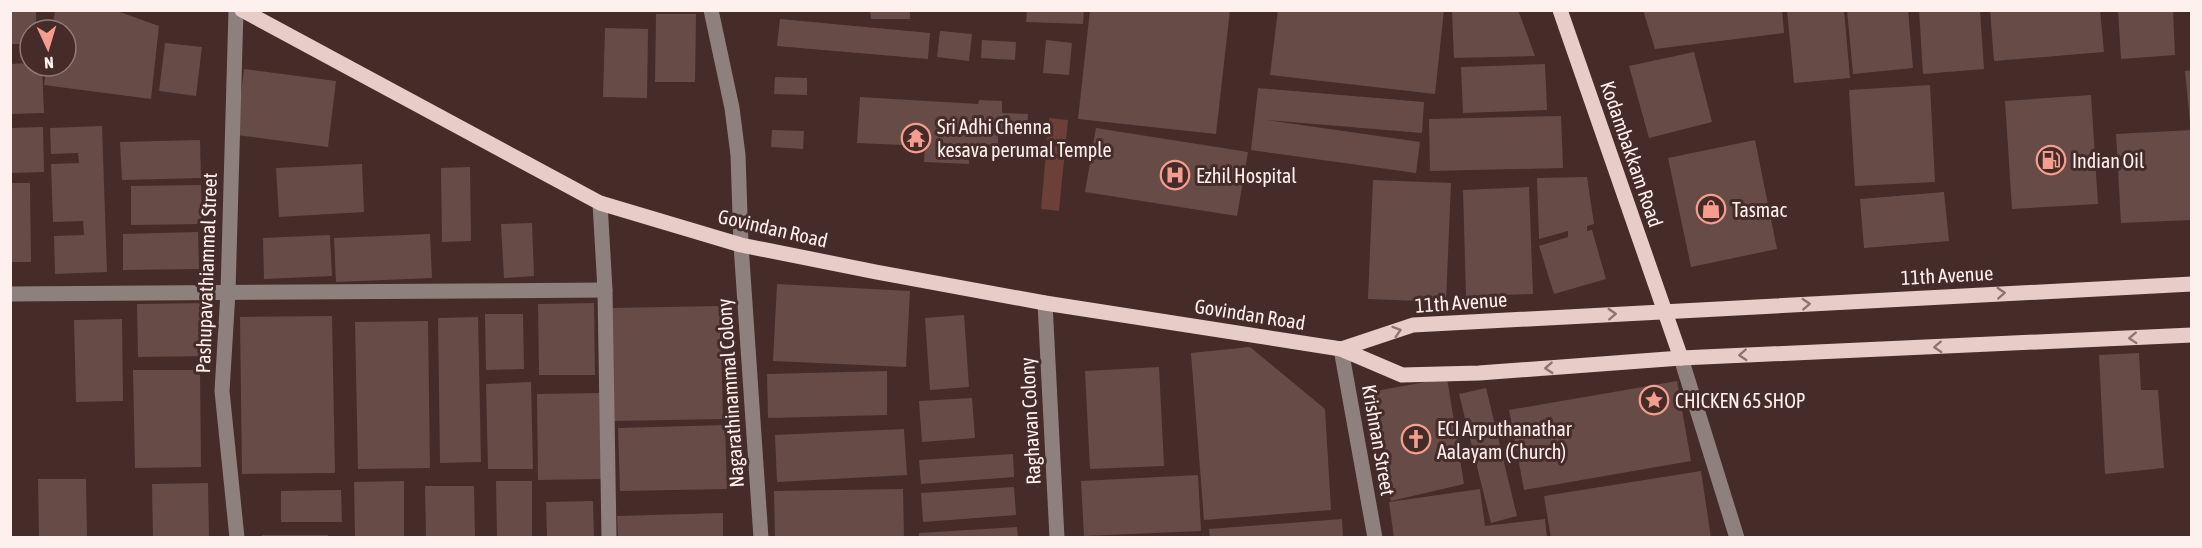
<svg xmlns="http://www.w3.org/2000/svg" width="2202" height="548" viewBox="0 0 2202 548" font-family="'Asap Condensed',sans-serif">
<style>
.green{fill:#6c3f38}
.building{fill:#674b47}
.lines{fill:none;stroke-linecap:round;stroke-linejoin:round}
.minor{stroke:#8e807d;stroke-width:15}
.major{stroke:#e8ccc7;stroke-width:15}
.oneway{stroke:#8e7470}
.labels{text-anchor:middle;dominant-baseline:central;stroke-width:6;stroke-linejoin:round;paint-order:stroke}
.poi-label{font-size:20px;fill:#fef0ed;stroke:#452c28;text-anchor:start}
.street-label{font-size:20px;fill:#fef0ed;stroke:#452c28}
</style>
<rect width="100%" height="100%" fill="#452c28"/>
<polygon class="green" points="1049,118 1068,120 1059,211 1041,209"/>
<g class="building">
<polygon points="10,10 36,10 36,30 30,30 30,44 10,44"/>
<polygon points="55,10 114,10 159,26 151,99 44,85 47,66 66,66 66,30 52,30"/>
<polygon points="870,10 910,10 910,19 871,19"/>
<polygon points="1027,10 1084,10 1083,24 1026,22"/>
<polygon points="1090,10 1230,10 1216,134 1078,119"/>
<polygon points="1278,10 1444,10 1435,94 1270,75"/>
<polygon points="1452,10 1518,10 1535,56 1454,58"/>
<polygon points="1643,10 1782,10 1784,33 1655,49"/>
<polygon points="1787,10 1844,10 1850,78 1794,83"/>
<polygon points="1847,10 1908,10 1913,68 1853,74"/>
<polygon points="1919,10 1980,10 1984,69 1923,74"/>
<polygon points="1990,10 2100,10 2104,52 1994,61"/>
<polygon points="2118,10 2173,10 2175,55 2121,59"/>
<polygon points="656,14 696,14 695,82 655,82"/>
<polygon points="780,19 930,33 928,59 777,46"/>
<polygon points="605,28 648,29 647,98 603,97"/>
<polygon points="940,31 972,34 969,61 937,57"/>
<polygon points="982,40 1016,42 1015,60 981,58"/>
<polygon points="1046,40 1072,43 1069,75 1043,73"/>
<polygon points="165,43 202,47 196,96 159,91"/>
<polygon points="1694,52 1712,122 1649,138 1629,66"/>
<polygon points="30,63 30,66 42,66 44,113 10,114 10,64"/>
<polygon points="1545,64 1547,110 1463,113 1461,67"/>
<polygon points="244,69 336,81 328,147 236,135"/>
<polygon points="2192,70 2192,123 2190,123 2185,71"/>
<polygon points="775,77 807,78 807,95 774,94"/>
<polygon points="1930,85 1935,182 1855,186 1849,90"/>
<polygon points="1258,88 1424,102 1422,133 1266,120 1420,142 1416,173 1251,150"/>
<polygon points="2091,95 2098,204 2012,209 2005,101"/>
<polygon points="860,97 978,104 979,100 1002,101 1002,113 1028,114 1027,134 998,132 998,145 970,144 969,164 924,162 925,146 857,143"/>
<polygon points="1561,116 1563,168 1430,171 1429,119"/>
<polygon points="102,126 107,272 55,274 54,236 84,235 83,221 53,222 51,164 79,163 78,153 51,154 50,128"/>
<polygon points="43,127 44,172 10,173 10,128"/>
<polygon points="1096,128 1248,152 1237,216 1085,192"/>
<polygon points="772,130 804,131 803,149 771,147"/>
<polygon points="2192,130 2192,220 2121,223 2116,134"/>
<polygon points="200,140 201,178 122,180 120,142"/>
<polygon points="1755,140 1777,249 1691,267 1668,158"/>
<polygon points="362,164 364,212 279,217 276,168"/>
<polygon points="470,167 471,241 442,242 441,168"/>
<polygon points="1587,177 1594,224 1587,226 1587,231 1592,230 1606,279 1554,294 1539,246 1568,237 1568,231 1539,239 1537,178"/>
<polygon points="1373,180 1451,183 1446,302 1368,299"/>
<polygon points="10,183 30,183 31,262 10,262"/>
<polygon points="201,185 202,224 131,225 131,186"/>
<polygon points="1529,187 1533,294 1466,296 1463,190"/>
<polygon points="1944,192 1949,241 1864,248 1860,199"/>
<polygon points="532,223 534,276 504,278 501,224"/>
<polygon points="198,232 199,269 123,270 123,234"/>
<polygon points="430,234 432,278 336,282 334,238"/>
<polygon points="330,235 332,276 264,279 263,238"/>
<polygon points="777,284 910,291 906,367 773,361"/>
<polygon points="206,303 207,356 138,357 137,304"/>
<polygon points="594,303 595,375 539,375 538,304"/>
<polygon points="720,306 723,419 612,421 610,308"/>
<polygon points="485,314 523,314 524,369 486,370"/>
<polygon points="964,315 969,387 930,390 925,318"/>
<polygon points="332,316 335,473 242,474 240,317"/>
<polygon points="478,317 481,462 440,463 438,318"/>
<polygon points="122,319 123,401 76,402 74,320"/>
<polygon points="428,321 430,468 358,469 355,322"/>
<polygon points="1250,347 1325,409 1331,510 1204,520 1191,353"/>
<polygon points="2139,353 2141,390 2158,390 2164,468 2105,474 2099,355"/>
<polygon points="1159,367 1164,466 1090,469 1085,371"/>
<polygon points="133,370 200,370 201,467 135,468"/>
<polygon points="887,371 887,415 768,418 767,374"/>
<polygon points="1447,378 1464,484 1391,501 1365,393"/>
<polygon points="1677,381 1691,461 1524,490 1509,410"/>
<polygon points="531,382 533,469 488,469 486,384"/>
<polygon points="1486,388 1517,516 1491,523 1459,394"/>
<polygon points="601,393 602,479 538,480 537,394"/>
<polygon points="972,398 975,438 922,442 919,401"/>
<polygon points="725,425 727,489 620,491 618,428"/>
<polygon points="904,429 907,475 777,482 775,435"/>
<polygon points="1013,454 1014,477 921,484 919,460"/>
<polygon points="1701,471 1711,538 1551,538 1544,496"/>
<polygon points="1198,475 1201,531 1084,536 1081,481"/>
<polygon points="38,479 86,479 87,538 39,538"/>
<polygon points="404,481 404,538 355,538 354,482"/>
<polygon points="496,481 532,481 532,538 497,538"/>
<polygon points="208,483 209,538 153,538 152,484"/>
<polygon points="425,486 474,486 475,538 426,538"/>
<polygon points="1014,487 1016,515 923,522 921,493"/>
<polygon points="903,489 904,538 775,538 774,491"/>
<polygon points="1480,489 1485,526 1545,519 1547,538 1394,538 1389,502"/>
<polygon points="341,490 342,522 281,522 281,491"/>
<polygon points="593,501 594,538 547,538 546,502"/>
<polygon points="723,513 723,538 618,538 617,516"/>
<polygon points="1342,519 1343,538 1210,538 1209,529"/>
<polygon points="1017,527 1018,538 919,538 919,533"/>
<rect x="262" y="535" width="66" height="3"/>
</g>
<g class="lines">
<g class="minor">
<polyline points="236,10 228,292 222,391 237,538"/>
<polyline points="711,10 732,108 738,155 741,245 761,538"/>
<polyline points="600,203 605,290 609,538"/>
<polyline points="10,294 605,290"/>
<polyline points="1045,303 1057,538"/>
<polyline points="1341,349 1375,538"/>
<polyline points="1681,358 1737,538"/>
</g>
<g class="major">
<polyline points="242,10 600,203 741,245 876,272 1045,303 1341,349 1402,375 1479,373 1681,358 2192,335"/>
<polyline points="1560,10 1681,358"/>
<polyline points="1341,349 1413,325 2192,284"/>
</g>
</g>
<defs><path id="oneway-chevron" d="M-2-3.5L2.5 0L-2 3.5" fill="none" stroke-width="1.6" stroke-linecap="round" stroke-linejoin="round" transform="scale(1.5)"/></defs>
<g class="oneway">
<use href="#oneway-chevron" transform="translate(2001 293) rotate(-3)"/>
<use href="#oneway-chevron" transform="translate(1806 304) rotate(-3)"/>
<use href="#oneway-chevron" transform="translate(1612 314) rotate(-3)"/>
<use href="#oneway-chevron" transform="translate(1397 331) rotate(-18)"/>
<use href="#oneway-chevron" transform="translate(2133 338) rotate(177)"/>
<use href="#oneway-chevron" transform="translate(1938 347) rotate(177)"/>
<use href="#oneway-chevron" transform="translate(1743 355) rotate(177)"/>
<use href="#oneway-chevron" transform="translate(1549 368) rotate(176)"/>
</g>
<defs>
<g id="temple-ring" transform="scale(1.5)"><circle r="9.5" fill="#452c28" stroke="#f59d8e" stroke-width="1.5"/><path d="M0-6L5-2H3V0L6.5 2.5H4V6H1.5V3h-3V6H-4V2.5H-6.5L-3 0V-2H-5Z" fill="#f59d8e"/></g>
<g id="fuel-ring" transform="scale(1.5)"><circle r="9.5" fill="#452c28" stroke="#f59d8e" stroke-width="1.5"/><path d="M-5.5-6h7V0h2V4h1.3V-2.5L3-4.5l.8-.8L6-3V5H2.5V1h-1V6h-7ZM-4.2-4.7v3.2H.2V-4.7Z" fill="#f59d8e"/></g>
<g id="hospital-ring" transform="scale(1.5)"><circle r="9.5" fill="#452c28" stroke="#f59d8e" stroke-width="1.5"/><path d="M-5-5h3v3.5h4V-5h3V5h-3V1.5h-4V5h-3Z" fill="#f59d8e"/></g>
<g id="shop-ring" transform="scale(1.5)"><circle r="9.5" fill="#452c28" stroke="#f59d8e" stroke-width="1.5"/><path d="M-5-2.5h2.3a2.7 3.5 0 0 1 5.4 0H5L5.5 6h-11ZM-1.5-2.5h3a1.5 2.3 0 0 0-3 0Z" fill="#f59d8e"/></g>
<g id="sight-ring" transform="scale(1.5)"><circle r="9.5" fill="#452c28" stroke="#f59d8e" stroke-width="1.5"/><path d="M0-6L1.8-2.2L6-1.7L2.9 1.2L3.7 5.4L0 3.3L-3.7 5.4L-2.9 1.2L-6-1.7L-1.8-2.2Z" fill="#f59d8e"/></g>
<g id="church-ring" transform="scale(1.5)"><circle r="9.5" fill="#452c28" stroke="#f59d8e" stroke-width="1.5"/><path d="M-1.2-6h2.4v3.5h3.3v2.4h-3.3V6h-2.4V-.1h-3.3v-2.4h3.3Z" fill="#f59d8e"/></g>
</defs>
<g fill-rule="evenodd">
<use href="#temple-ring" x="916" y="138"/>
<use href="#fuel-ring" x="2051" y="160"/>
<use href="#hospital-ring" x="1175" y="175"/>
<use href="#shop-ring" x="1711" y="209"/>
<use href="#sight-ring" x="1654" y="400"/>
<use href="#church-ring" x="1416" y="439"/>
</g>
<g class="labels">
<g class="poi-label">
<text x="937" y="126">Sri Adhi Chenna<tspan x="937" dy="23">kesava perumal Temple</tspan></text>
<text x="2072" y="160">Indian Oil</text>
<text x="1196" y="175">Ezhil Hospital</text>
<text x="1732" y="209">Tasmac</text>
<text x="1675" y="400">CHICKEN 65 SHOP</text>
<text x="1437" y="428">ECI Arputhanathar<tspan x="1437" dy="23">Aalayam (Church)</tspan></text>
</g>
<g class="street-label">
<text transform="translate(1632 154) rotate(71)">Kodambakkam Road</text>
<text transform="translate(773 228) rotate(13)">Govindan Road</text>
<text transform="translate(206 273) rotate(-88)">Pashupavathiammal Street</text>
<text transform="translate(1947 275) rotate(-3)">11th Avenue</text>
<text transform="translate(1461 302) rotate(-4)">11th Avenue</text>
<text transform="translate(1250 314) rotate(9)">Govindan Road</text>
<text transform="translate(730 393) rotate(-94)">Nagarathinammal Colony</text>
<text transform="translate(1030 421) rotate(-93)">Raghavan Colony</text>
<text transform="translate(1379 440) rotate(80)">Krishnan Street</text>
</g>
</g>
<rect width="2202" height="548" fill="none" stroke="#fef0ed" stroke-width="24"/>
<g transform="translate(48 48) rotate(176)"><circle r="28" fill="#452c28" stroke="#8f7a77" stroke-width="1.5"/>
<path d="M0-4.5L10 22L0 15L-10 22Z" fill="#f59d8e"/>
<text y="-9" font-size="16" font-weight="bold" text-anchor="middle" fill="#fef0ed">N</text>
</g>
</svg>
